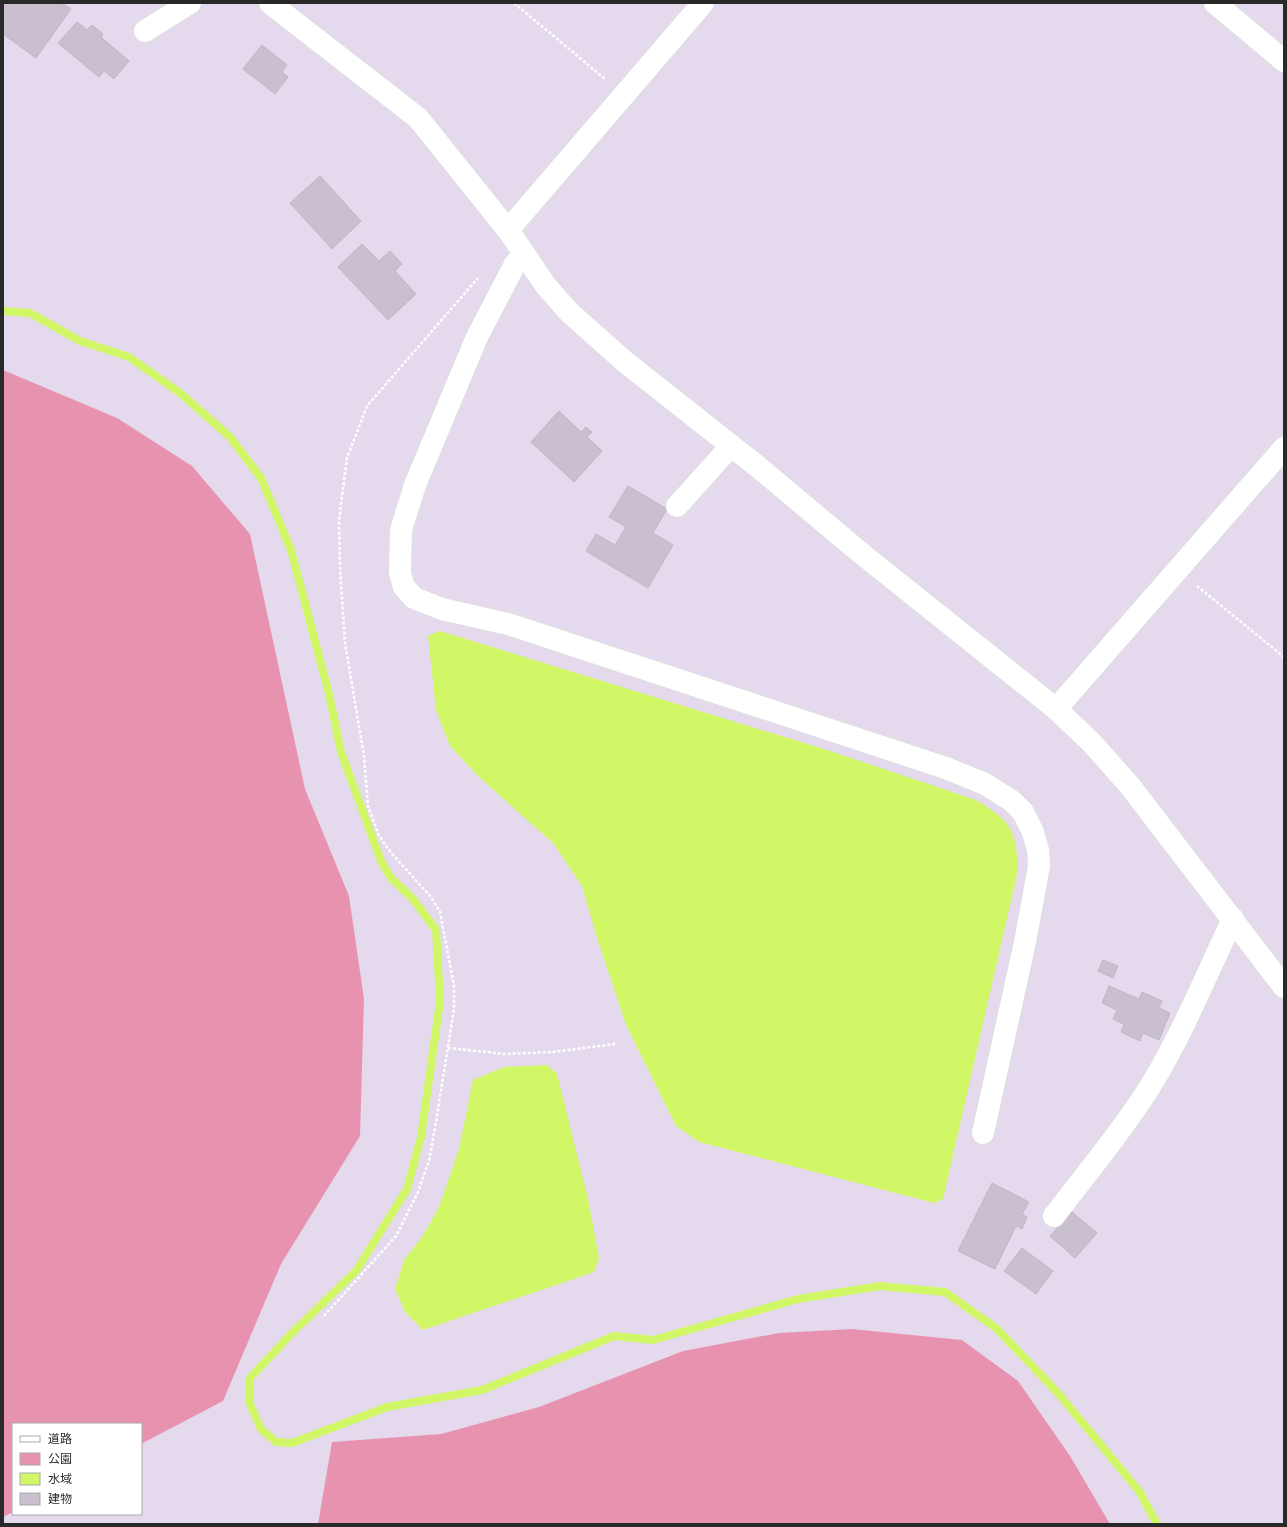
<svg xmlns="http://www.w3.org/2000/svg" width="1287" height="1527" viewBox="0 0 1287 1527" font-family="Lato,'Noto Sans JP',sans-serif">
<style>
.green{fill:#e793b0}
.water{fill:#d1f666}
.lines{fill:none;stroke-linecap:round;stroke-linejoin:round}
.stream{stroke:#d1f666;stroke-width:8}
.building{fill:#c9bfce;stroke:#c1b4c8}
.minor-casing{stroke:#d3e3cf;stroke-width:23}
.path{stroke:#fff;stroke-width:2.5;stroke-dasharray:3 2;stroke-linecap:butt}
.minor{stroke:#fff;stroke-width:22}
</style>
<rect width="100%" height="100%" fill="#e5daed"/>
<g class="green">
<polygon points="3,370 117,418 192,466 250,534 305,789 349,896 364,999 360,1136 281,1264 223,1401 141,1444 141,1424 13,1424 13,1512 3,1517"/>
<polygon points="852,1329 962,1340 1018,1381 1070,1456 1110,1524 318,1524 332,1442 441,1434 539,1407 683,1351 779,1333"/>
</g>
<g class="water">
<path d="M440,631L827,750L976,800C1011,821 1016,829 1018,870L943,1199L934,1203L699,1142L676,1126L626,1025L597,938L582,886L553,843L480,778L450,746L436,710L428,636Z"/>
<polygon points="547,1065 557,1074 588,1199 599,1258 594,1272 423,1330 405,1312 395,1289 404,1260 422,1237 439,1207 459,1149 473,1080 504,1067"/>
</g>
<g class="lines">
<polyline class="stream" points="3,311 30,313 80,341 129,357 180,393 230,437 261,478 291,550 329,694 341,752 381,861 391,878 413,899 436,930 440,1001 421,1137 407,1189 356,1271 292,1333 250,1378 250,1404 261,1429 276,1442 292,1443 387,1407 482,1390 614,1336 653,1340 798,1299 880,1286 945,1292 996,1328 1057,1392 1139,1491 1157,1524"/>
</g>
<g class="building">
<polygon points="3,3 62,3 71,9 36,58 3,34"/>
<polygon points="77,22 87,30 92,25 103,34 101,37 129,61 114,79 104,71 99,77 58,43"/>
<polygon points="262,45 287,65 282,72 288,77 275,94 243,69"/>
<polygon points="320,176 361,221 332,249 290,203"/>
<polygon points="362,244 379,261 390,251 402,264 395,271 416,294 388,320 338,267"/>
<polygon points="559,411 581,432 586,427 592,432 587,437 602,451 574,482 531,442"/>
<polygon points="628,486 667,509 653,533 673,545 648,588 586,551 596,534 615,545 626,527 609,517"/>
<polygon points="1103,960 1118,966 1113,978 1098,971"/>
<polygon points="1109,986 1139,999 1142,992 1162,1001 1159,1008 1170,1013 1159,1040 1143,1033 1140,1041 1121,1032 1124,1024 1113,1019 1117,1010 1102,1003"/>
<polygon points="992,1183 1029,1202 1022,1214 1027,1217 1022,1229 1016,1226 995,1269 958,1251"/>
<polygon points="1072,1212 1097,1233 1075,1258 1050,1236"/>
<polygon points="1022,1248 1053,1271 1036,1294 1004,1271"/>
</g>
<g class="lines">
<g class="minor-casing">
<g id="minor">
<polyline points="270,3 418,118 508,230 546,286 569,312 624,361 757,466 862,554 1056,709 1092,743 1130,786 1284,987"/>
<polyline points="1215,3 1284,61"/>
<polyline points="145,31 190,3"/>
<polyline points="508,230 703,3"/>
<polyline points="525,255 515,264 477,337 415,485 401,530 400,573 404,587 414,598 442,609 508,624 946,768 985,784 1012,801 1023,812 1033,832 1038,850 1039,866 1025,942 983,1133"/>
<polyline points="677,506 731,446"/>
<polyline points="1056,709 1284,448"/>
<path d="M1054,1216C1087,1173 1122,1131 1151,1085C1182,1035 1207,973 1233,919"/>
</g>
</g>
<g class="path">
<polyline points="514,3 605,79"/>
<polyline points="1197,586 1284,657"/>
<polyline points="448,1048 506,1054 552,1052 615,1044"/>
<polyline points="324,1316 396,1236 418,1192 429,1161 436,1122 454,1009 454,986 440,912 431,897 393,855 379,836 368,806 364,756 345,643 340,568 339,520 347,458 367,406 478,278"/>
</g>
<use href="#minor" class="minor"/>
</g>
<rect width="1287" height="1527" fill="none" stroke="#292929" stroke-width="8"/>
<rect x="12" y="1423" width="130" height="92" fill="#ffffff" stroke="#a9a9a9"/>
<rect x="20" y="1436" width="20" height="6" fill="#ffffff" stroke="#a9a9a9"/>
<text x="48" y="1443" font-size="12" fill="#292929">道路</text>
<rect x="20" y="1453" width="20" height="12" fill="#e793b0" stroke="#a9a9a9"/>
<text x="48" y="1463" font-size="12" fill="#292929">公園</text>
<rect x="20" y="1473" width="20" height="12" fill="#d1f666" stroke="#a9a9a9"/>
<text x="48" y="1483" font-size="12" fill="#292929">水域</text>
<rect x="20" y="1493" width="20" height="12" fill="#c9bfce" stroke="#a9a9a9"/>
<text x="48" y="1503" font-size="12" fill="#292929">建物</text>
</svg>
